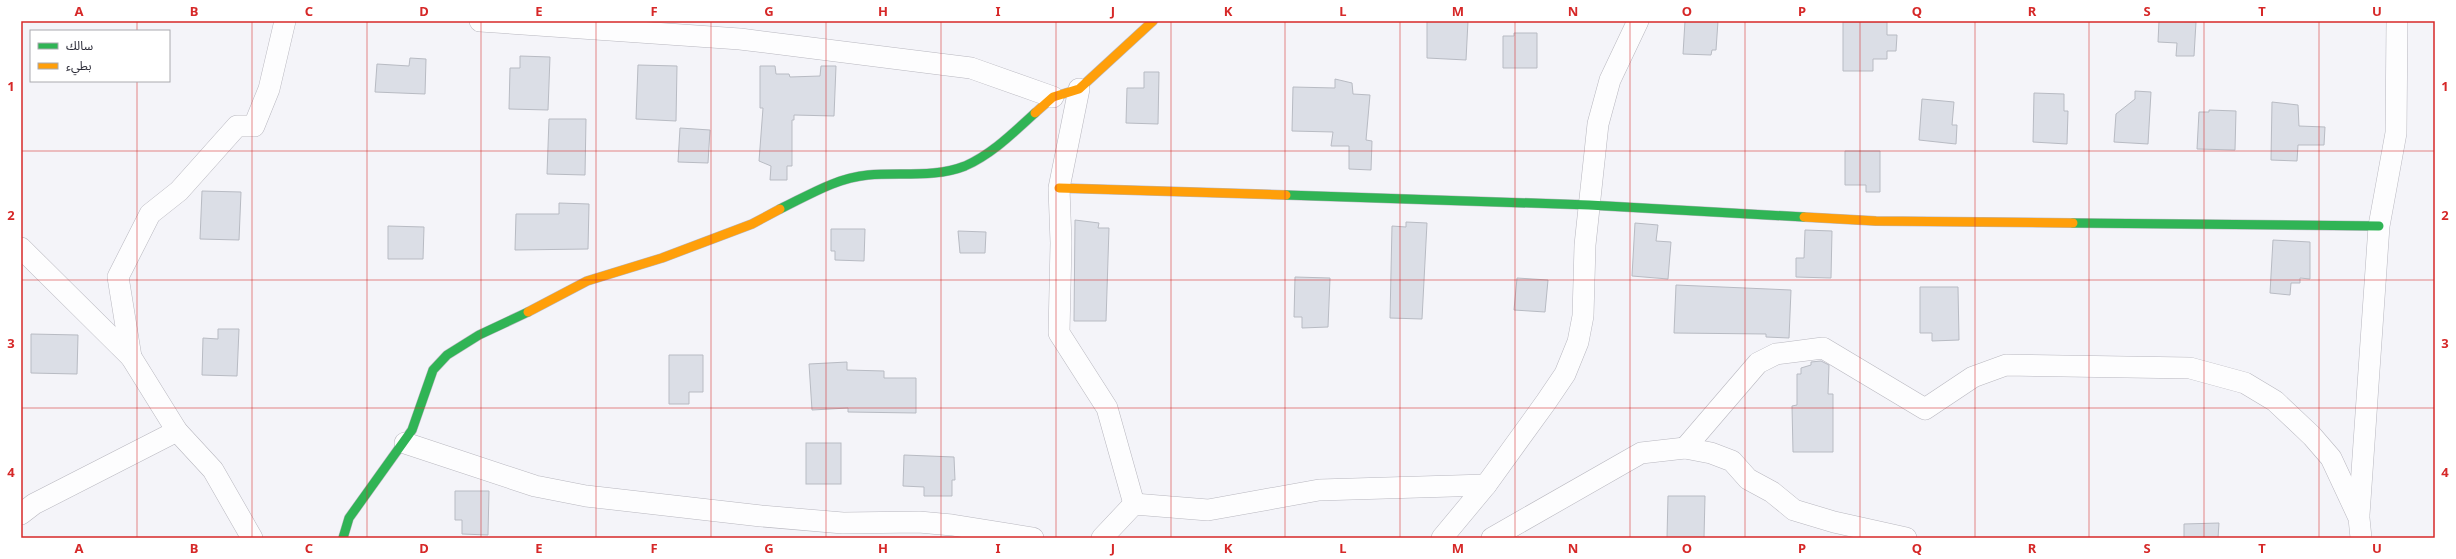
<svg xmlns="http://www.w3.org/2000/svg" width="2456" height="559" viewBox="0 0 2456 559" font-family="'Noto Sans','Noto Sans Arabic',sans-serif">
<style>
.building{fill:#dbdee6;stroke:#b8bbc3}
.lines{fill:none;stroke-linecap:round;stroke-linejoin:round}
.street-casing{stroke:#b8b7bf;stroke-width:22}
.fast-casing{stroke:#b8b7bf;stroke-width:10}
.slow-casing{stroke:#b8b7bf;stroke-width:10}
.street{stroke:#fdfdfe;stroke-width:21}
.fast{stroke:#30b455;stroke-width:9}
.slow{stroke:#ff9f0a;stroke-width:9}
.grid{fill:none;stroke:#d62828;stroke-width:1;stroke-opacity:0.55}
.neatline{fill:none;stroke:#d62828;stroke-width:1.5}
.grid-label{font-size:13px;text-anchor:middle;font-weight:bold;fill:#d62828}
</style>
<rect width="100%" height="100%" fill="#f4f4f9"/>
<g class="building">
<polygon points="1427,21 1468,21 1466,60 1427,58"/>
<polygon points="1685,21 1718,21 1716,50 1712,50 1711,55 1683,54"/>
<polygon points="2159,21 2196,22 2194,56 2176,56 2177,43 2158,42"/>
<polygon points="1843,22 1887,22 1887,35 1897,35 1896,51 1887,51 1887,59 1873,59 1873,71 1843,71"/>
<polygon points="1514,33 1537,33 1537,68 1503,68 1503,36 1514,36"/>
<polygon points="520,56 550,57 548,110 509,109 510,68 520,68"/>
<polygon points="410,58 426,59 425,94 375,92 377,64 409,66"/>
<polygon points="638,65 677,66 676,121 636,119"/>
<polygon points="760,66 775,66 776,74 789,74 790,77 820,76 821,66 836,66 834,116 794,115 794,120 792,120 792,166 787,166 787,180 770,180 771,166 759,161 763,108 760,108"/>
<polygon points="1144,72 1159,72 1158,124 1126,123 1127,88 1144,88"/>
<polygon points="1335,79 1352,83 1353,94 1370,95 1366,140 1372,141 1371,170 1349,169 1349,146 1331,146 1333,132 1292,131 1293,87 1335,88"/>
<polygon points="2135,91 2151,92 2148,144 2114,142 2116,114 2135,99"/>
<polygon points="2034,93 2064,94 2064,111 2068,111 2067,144 2033,142"/>
<polygon points="1922,99 1954,102 1952,125 1957,125 1956,144 1919,140"/>
<polygon points="2272,102 2298,105 2299,126 2325,127 2324,145 2298,145 2297,161 2271,160"/>
<polygon points="2209,110 2236,111 2235,150 2197,149 2199,112 2209,112"/>
<polygon points="549,119 586,119 585,175 547,174"/>
<polygon points="680,128 710,130 708,163 678,162"/>
<polygon points="1845,151 1880,151 1880,192 1866,192 1866,185 1845,185"/>
<polygon points="202,191 241,192 239,240 200,239"/>
<polygon points="559,203 589,204 588,249 515,250 516,214 559,214"/>
<polygon points="1075,220 1099,223 1098,228 1109,228 1106,321 1074,321"/>
<polygon points="1406,222 1427,223 1422,319 1390,318 1392,226 1406,227"/>
<polygon points="1635,223 1658,225 1656,241 1671,242 1668,279 1632,276"/>
<polygon points="388,226 424,227 423,259 388,259"/>
<polygon points="831,229 865,229 864,261 835,260 835,251 831,251"/>
<polygon points="1805,230 1832,231 1831,278 1796,277 1796,258 1804,258"/>
<polygon points="958,231 986,232 985,253 960,253"/>
<polygon points="2273,240 2310,242 2310,279 2300,278 2300,283 2291,283 2290,295 2270,293"/>
<polygon points="1295,277 1330,278 1328,327 1302,328 1302,317 1294,317"/>
<polygon points="1517,278 1548,280 1545,312 1514,310"/>
<polygon points="1676,285 1791,290 1789,338 1766,337 1766,334 1674,333"/>
<polygon points="1920,287 1958,287 1959,340 1932,341 1932,333 1920,333"/>
<polygon points="218,329 239,329 237,376 202,375 203,338 218,339"/>
<polygon points="31,334 78,335 77,374 31,373"/>
<polygon points="669,355 703,355 703,392 689,392 689,404 669,404"/>
<polygon points="1821,361 1829,365 1828,394 1833,394 1833,452 1793,452 1792,406 1797,405 1797,374 1801,374 1801,368 1811,365 1811,362"/>
<polygon points="847,362 847,370 884,371 884,378 916,378 916,413 848,412 848,408 812,410 809,364"/>
<rect x="806" y="443" width="35" height="41"/>
<polygon points="904,455 954,457 955,480 952,480 952,496 924,496 924,487 903,486"/>
<polygon points="455,491 489,491 488,535 462,534 462,520 455,520"/>
<polygon points="1668,496 1705,496 1704,538 1667,538"/>
<polygon points="2219,523 2218,538 2184,538 2184,524"/>
</g>
<g class="lines">
<g class="street-casing">
<g id="street">
<polyline points="480,21 740,39 971,68 1053,97"/>
<polyline points="1079,89 1059,188 1061,243 1059,333 1107,408 1134,504"/>
<polyline points="21,248 131,357"/>
<polyline points="405,443 535,486 586,496 761,516 843,523 919,522 952,525 1033,538"/>
<polyline points="1685,448 1758,363 1776,354 1823,348 1925,409 1973,377 2006,365 2190,368 2245,383 2275,401 2312,436 2331,458 2359,518 2361,538"/>
<polyline points="21,514 34,504 177,431"/>
<polyline points="2359,515 2379,226 2396,133 2397,21"/>
<polyline points="252,538 213,470 177,431 131,357 118,277 150,214 179,191 237,126 254,126 269,89 285,21"/>
<polyline points="1102,538 1134,504 1208,510 1319,490 1486,485"/>
<polyline points="1442,538 1486,485 1546,402 1565,374 1578,342 1583,316 1585,245 1598,124 1610,80 1638,21"/>
<polyline points="1492,538 1641,453 1685,448 1711,453 1732,461 1748,479 1772,492 1794,510 1834,522 1906,538"/>
</g>
</g>
<g class="fast-casing">
<g id="fast">
<polyline points="1286,195 1589,205 1804,217"/>
<path d="M780,209C809,195 836,178 868,175C899,172 935,178 965,166C992,154 1013,133 1035,113"/>
<polyline points="2073,223 2379,226"/>
<polyline points="343,538 349,518 412,430 433,370 447,355 479,335 528,312"/>
</g>
</g>
<g class="slow-casing">
<g id="slow">
<polyline points="1035,113 1053,97 1079,89 1153,21"/>
<polyline points="1059,188 1286,195"/>
<polyline points="1804,217 1876,221 2073,223"/>
<polyline points="528,312 587,281 662,258 752,224 780,209"/>
</g>
</g>
<use href="#street" class="street"/>
<use href="#fast" class="fast"/>
<use href="#slow" class="slow"/>
</g>
<path class="grid" d="M137,21V31M252,21V538M367,21V538M481,21V538M596,21V538M711,21V538M826,21V538M941,21V538M1056,21V538M1171,21V538M1285,21V538M1400,21V538M1515,21V538M1630,21V538M1745,21V538M1860,21V538M1975,21V538M2089,21V538M2204,21V538M2319,21V538M137,81V538M21,151H2435M21,280H2435M21,408H2435"/>
<rect width="2456" height="559" fill="none" stroke="#ffffff" stroke-width="44"/>
<rect x="30" y="30" width="140" height="52" fill="#ffffff" stroke="#aaaaaf"/>
<rect x="38" y="43" width="20" height="6" fill="#30b455" stroke="#aaaaaf"/>
<text x="66" y="50" font-size="12" fill="#2a2a36">سالك</text>
<rect x="38" y="63" width="20" height="6" fill="#ff9f0a" stroke="#aaaaaf"/>
<text x="66" y="70" font-size="12" fill="#2a2a36">بطيء</text>
<rect x="22" y="22" width="2412" height="515" class="neatline"/>
<g class="grid-label">
<text x="79" y="16">A</text>
<text x="194" y="16">B</text>
<text x="309" y="16">C</text>
<text x="424" y="16">D</text>
<text x="539" y="16">E</text>
<text x="654" y="16">F</text>
<text x="769" y="16">G</text>
<text x="883" y="16">H</text>
<text x="998" y="16">I</text>
<text x="1113" y="16">J</text>
<text x="1228" y="16">K</text>
<text x="1343" y="16">L</text>
<text x="1458" y="16">M</text>
<text x="1573" y="16">N</text>
<text x="1687" y="16">O</text>
<text x="1802" y="16">P</text>
<text x="1917" y="16">Q</text>
<text x="2032" y="16">R</text>
<text x="2147" y="16">S</text>
<text x="2262" y="16">T</text>
<text x="2377" y="16">U</text>
<text x="11" y="91">1</text>
<text x="2445" y="91">1</text>
<text x="11" y="220">2</text>
<text x="2445" y="220">2</text>
<text x="11" y="348">3</text>
<text x="2445" y="348">3</text>
<text x="11" y="477">4</text>
<text x="2445" y="477">4</text>
<text x="79" y="553">A</text>
<text x="194" y="553">B</text>
<text x="309" y="553">C</text>
<text x="424" y="553">D</text>
<text x="539" y="553">E</text>
<text x="654" y="553">F</text>
<text x="769" y="553">G</text>
<text x="883" y="553">H</text>
<text x="998" y="553">I</text>
<text x="1113" y="553">J</text>
<text x="1228" y="553">K</text>
<text x="1343" y="553">L</text>
<text x="1458" y="553">M</text>
<text x="1573" y="553">N</text>
<text x="1687" y="553">O</text>
<text x="1802" y="553">P</text>
<text x="1917" y="553">Q</text>
<text x="2032" y="553">R</text>
<text x="2147" y="553">S</text>
<text x="2262" y="553">T</text>
<text x="2377" y="553">U</text>
</g>
</svg>
